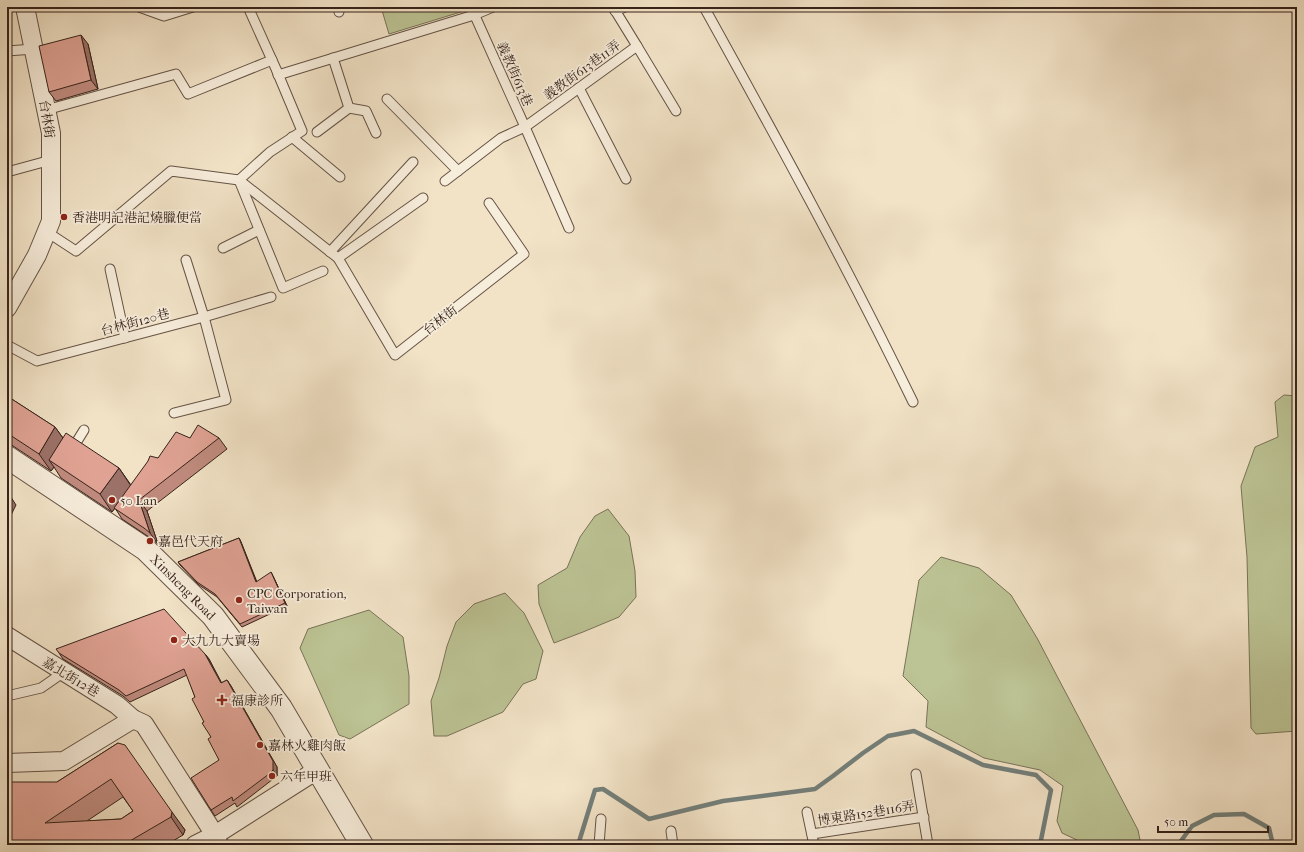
<svg xmlns="http://www.w3.org/2000/svg" width="1304" height="852" viewBox="0 0 1304 852" font-family="'IM FELL French Canon','Noto Serif TC',serif">
<style>
.green{fill:#bcc394;stroke:#797358}
.lines{fill:none;stroke-linecap:round;stroke-linejoin:round}
.stream{stroke:#737f7a;stroke-width:4.5}
.service-casing{stroke:#655346;stroke-width:11}
.minor-casing{stroke:#655346;stroke-width:20}
.tertiary-casing{stroke:#655346;stroke-width:24}
.service{stroke:#f7eddb;stroke-width:9}
.minor{stroke:#f7eddb;stroke-width:18}
.tertiary{stroke:#f7eddb;stroke-width:22}
.wall{fill:#c08b7e;stroke:#36231b;fill-rule:evenodd}
.shaded-wall{fill:#9c7167;stroke:#36231b}
.building{fill:#dfa293;stroke:#36231b;fill-rule:evenodd}
.poi-dot{fill:#8f2418;stroke:#f7eddb;stroke-width:1.5}
.labels{text-anchor:middle;dominant-baseline:central;stroke-width:3.5;stroke-linejoin:round;paint-order:stroke}
.street-label{font-size:13px;fill:#36231b;stroke:#f7eddb}
.poi-label{font-size:13px;fill:#36231b;stroke:#f7eddb;text-anchor:start}
</style>
<rect width="100%" height="100%" fill="#f2e3c7"/>
<filter id="stains"><feTurbulence type="fractalNoise" baseFrequency=".005" numOctaves="4"/><feColorMatrix values="0 0 0 0 .2 0 0 0 0 .09 0 0 0 0 .02 0 0 0 .5 -.17"/></filter>
<radialGradient id="worn" r=".72"><stop offset=".6" stop-color="#630" stop-opacity="0"/><stop offset="1" stop-color="#630" stop-opacity=".3"/></radialGradient>
<g class="green">
<polygon points="381,7 463,7 464,11 389,34"/>
<polygon points="1284,395 1297,396 1297,731 1256,734 1251,728 1247,557 1241,486 1255,447 1278,437 1275,402"/>
<polygon points="608,509 629,536 635,571 636,597 619,617 583,632 554,643 539,604 538,585 567,568 580,537 595,516"/>
<polygon points="941,557 979,568 1011,595 1037,638 1138,830 1141,845 1082,845 1077,840 1062,833 1057,821 1063,786 1040,770 984,758 926,727 928,701 903,676 919,580"/>
<polygon points="505,593 524,613 543,651 536,679 523,684 503,712 447,736 434,736 431,701 439,678 447,646 456,622 474,604"/>
<polygon points="369,610 403,637 409,676 409,704 350,739 339,735 300,648 308,629"/>
</g>
<g class="lines">
<g class="stream">
<polyline points="578,845 595,790 603,789 649,819 723,801 815,789 833,776 863,753 888,736 914,731 983,765 1036,775 1051,790 1040,845"/>
<polyline points="1178,845 1192,826 1214,815 1244,814 1269,828 1273,845"/>
</g>
<g class="service-casing">
<g id="service">
<polyline points="139,7 164,16 193,7"/>
<polyline points="248,7 276,69 302,131 270,152 239,180 283,288 323,271"/>
<polyline points="338,7 339,12"/>
<path d="M704,7C776,137 848,268 913,402"/>
<polyline points="615,11 625,7"/>
<polyline points="637,46 676,111"/>
<polyline points="7,51 34,49"/>
<polyline points="333,58 349,108 366,111 376,133"/>
<polyline points="278,75 474,15 493,7"/>
<polyline points="579,88 626,179"/>
<polyline points="387,99 458,171"/>
<polyline points="46,110 176,74 188,94 272,60"/>
<polyline points="317,132 349,108"/>
<polyline points="292,137 340,177"/>
<polyline points="7,172 51,160"/>
<polyline points="445,181 501,138 525,127 471,7"/>
<polyline points="569,228 525,127 637,46 613,7"/>
<polyline points="47,232 76,251 171,171 239,180 338,258 423,198"/>
<polyline points="223,248 259,230"/>
<polyline points="330,252 413,162"/>
<polyline points="338,258 395,355 524,254 489,203"/>
<polyline points="110,269 125,338"/>
<polyline points="7,345 37,361 204,317 271,297"/>
<polyline points="174,413 226,400 204,317 186,260"/>
<polyline points="71,451 84,430"/>
<polyline points="7,696 41,688 64,672"/>
<polyline points="916,774 928,845"/>
<polyline points="807,812 814,845"/>
<polyline points="671,831 673,845"/>
<polyline points="812,834 924,817"/>
<polyline points="599,845 601,819"/>
</g>
</g>
<g class="minor-casing">
<g id="minor">
<polyline points="7,308 37,255 51,221 51,133 25,7"/>
<polyline points="7,636 117,705 133,719 144,724 215,835 219,845"/>
<polyline points="7,763 64,761 133,719"/>
<polyline points="195,845 215,835 317,770"/>
</g>
</g>
<g class="tertiary-casing">
<polyline id="tertiary" points="7,457 145,549 213,616 281,708 362,845"/>
</g>
<use href="#service" class="service"/>
<use href="#minor" class="minor"/>
<use href="#tertiary" class="tertiary"/>
</g>
<g class="wall">
<polygon points="88,44 98,89 56,101 49,92"/>
<polygon points="7,396 55,427 63,438 119,468 131,485 158,458 190,438 219,438 227,449 147,511 158,544 152,539 122,519 115,508 112,512 61,478 54,467 51,471 7,442"/>
<polygon points="239,538 241,542 257,582 273,576 287,606 242,627 217,597 199,585 180,565 178,562"/>
<polygon points="59,653 205,654 209,659 221,683 227,680 231,686 277,767 277,776 237,807 235,803 215,816 211,810 219,760 211,737 204,722 187,675 130,702 123,696 63,659"/>
<path d="M118,743L185,830L183,835L166,845H7L57,782ZM123,797L133,811L121,819L87,821Z"/>
</g>
<g class="shaded-wall">
<polygon points="81,35 88,44 98,89 91,80"/>
<polygon points="55,427 68,445 49,460 54,467 51,471 39,454"/>
<polygon points="119,468 131,486 112,512 100,494"/>
<polygon points="7,491 16,505 7,523"/>
<polygon points="139,500 147,511 158,544 150,533"/>
<polygon points="239,538 241,542 258,586 256,582"/>
<polygon points="271,572 273,576 287,606 285,603"/>
<polygon points="205,654 209,659 225,689 221,683"/>
<polygon points="227,680 231,686 277,767 277,776 273,770"/>
<polygon points="172,812 185,830 183,835 171,817"/>
</g>
<g class="building">
<polygon points="81,35 91,80 49,92 39,46"/>
<polygon points="7,396 55,427 39,454 7,433"/>
<polygon points="198,425 219,438 139,500 150,533 144,528 114,508 148,461 150,456 158,458 176,432 190,438"/>
<polygon points="66,433 119,468 100,494 49,460"/>
<polygon points="239,538 256,582 271,572 285,603 240,624 215,594 197,582 178,562"/>
<polygon points="164,609 205,654 221,683 227,680 273,761 273,770 269,774 233,801 232,797 211,810 191,778 219,760 208,739 211,737 202,723 204,722 192,699 195,697 184,669 126,696 119,690 59,653 56,649"/>
<path d="M118,743L125,745L172,812L171,817L123,845H7V782H57ZM111,779L133,811L121,819L45,823Z"/>
</g>
<g class="poi-dot">
<circle cx="64" cy="217" r="4"/>
<circle cx="112" cy="500" r="4"/>
<circle cx="150" cy="541" r="4"/>
<circle cx="239" cy="600" r="4"/>
<circle cx="174" cy="640" r="4"/>
<path d="M220 694h4v4h4v4h-4v4h-4v-4h-4v-4h4z"/>
<circle cx="260" cy="745" r="4"/>
<circle cx="272" cy="776" r="4"/>
</g>
<g class="labels">
<g class="street-label">
<text transform="translate(582 70) rotate(-36)">義教街613巷11弄</text>
<text transform="translate(515 74) rotate(66)">義教街613巷</text>
<text transform="translate(47 119) rotate(81)">台林街</text>
<text transform="translate(440 320) rotate(-38)">台林街</text>
<text transform="translate(135 322) rotate(-15)">台林街120巷</text>
<text transform="translate(183 587) rotate(45)">Xinsheng Road</text>
<text transform="translate(71 677) rotate(31)">嘉北街12巷</text>
<text transform="translate(866 813) rotate(-9)">博東路152巷116弄</text>
</g>
<g class="poi-label">
<text x="72" y="217">香港明記港記燒臘便當</text>
<text x="120" y="500">50 Lan</text>
<text x="158" y="541">嘉邑代天府</text>
<text x="247" y="593">CPC Corporation,<tspan x="247" dy="15">Taiwan</tspan></text>
<text x="182" y="640">大九九大賣場</text>
<text x="231" y="700">福康診所</text>
<text x="268" y="745">嘉林火雞肉飯</text>
<text x="280" y="776">六年甲班</text>
</g>
</g>
<rect width="1304" height="852" fill="none" stroke="#f2e3c7" stroke-width="24"/>
<rect x="8" y="8" width="1288" height="836" fill="none" stroke="#36231b" stroke-width="2"/>
<rect x="12" y="12" width="1280" height="828" fill="none" stroke="#36231b"/>
<path d="M1158 826v6h110v-6" fill="none" stroke="#36231b" stroke-width="2"/>
<text x="1164" y="826" font-size="12" fill="#36231b" stroke="#f7eddb" stroke-width="3" paint-order="stroke">50 m</text>
<rect width="100%" height="100%" filter="url(#stains)"/>
<rect width="100%" height="100%" fill="url(#worn)"/>
</svg>
